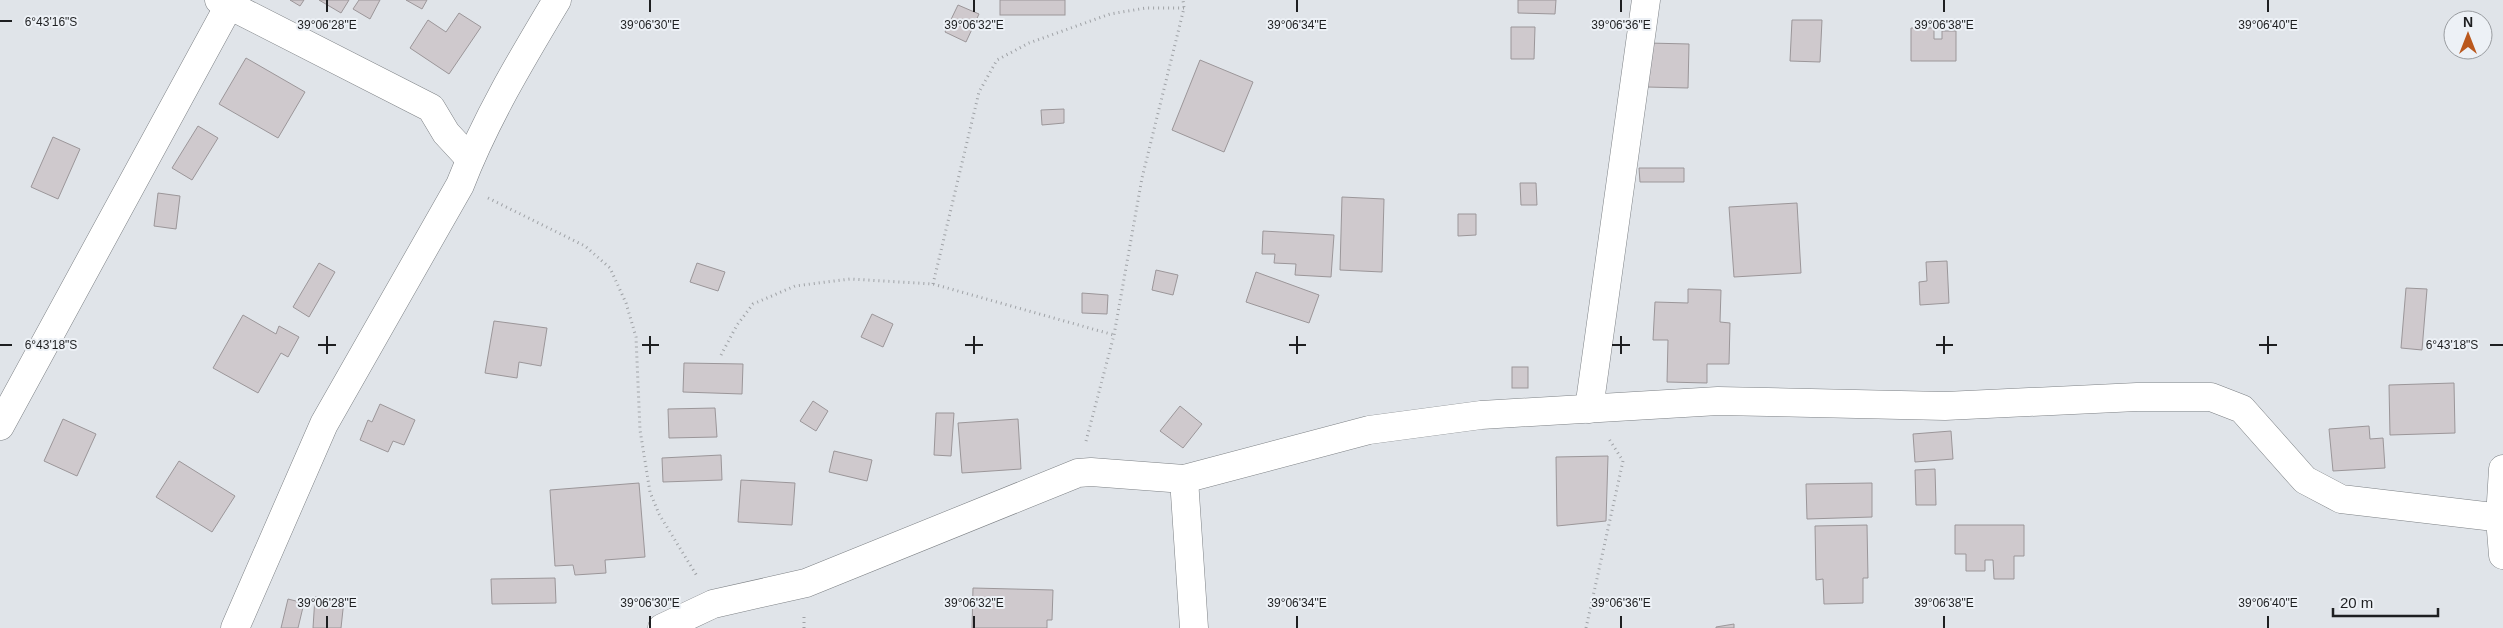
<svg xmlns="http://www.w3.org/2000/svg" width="2503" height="628" viewBox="0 0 2503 628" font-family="Arial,sans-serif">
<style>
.building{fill:#cfc9cd;stroke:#9b9699}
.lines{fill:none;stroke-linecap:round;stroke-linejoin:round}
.minor-casing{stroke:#7d8185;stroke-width:29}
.path{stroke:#9fa2a6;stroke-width:3;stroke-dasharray:1 4;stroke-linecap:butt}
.minor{stroke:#fff;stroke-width:28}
.ticks{fill:none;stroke:#1e1f21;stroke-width:2}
.ticks-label{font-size:12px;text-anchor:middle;fill:#1e1f21;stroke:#edf1f6;stroke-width:4;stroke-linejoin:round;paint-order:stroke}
</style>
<rect width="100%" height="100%" fill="#e0e4e9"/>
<g class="building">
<polygon points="290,0 304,0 300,6"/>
<polygon points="319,0 349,0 341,13"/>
<polygon points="359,0 380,0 370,19 353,9"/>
<polygon points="406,0 427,0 422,9"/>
<rect x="1000" y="0" width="65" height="15"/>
<polygon points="1518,0 1556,0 1555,14 1518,13"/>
<polygon points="958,5 979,14 966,42 945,32"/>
<polygon points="459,13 481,27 449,74 410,48 428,20 446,32"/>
<polygon points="1792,20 1822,20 1820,62 1790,61"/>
<polygon points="1511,27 1535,27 1534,59 1511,59"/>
<polygon points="1911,28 1934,28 1934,39 1942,39 1942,31 1956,31 1956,61 1911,61"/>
<polygon points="1648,43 1689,44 1688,88 1647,87"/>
<polygon points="246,58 305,92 278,138 219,104"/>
<polygon points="1200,60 1253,82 1224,152 1172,130"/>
<polygon points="1064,109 1064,123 1042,125 1041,110"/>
<polygon points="198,126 218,138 192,180 172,168"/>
<polygon points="53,137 80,149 58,199 31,187"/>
<polygon points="1639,168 1684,168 1684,182 1640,182"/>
<polygon points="1520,183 1536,183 1537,205 1521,205"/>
<polygon points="158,193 180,196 176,229 154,226"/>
<polygon points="1342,197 1384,199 1382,272 1340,270"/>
<polygon points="1797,203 1801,273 1734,277 1729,207"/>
<polygon points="1458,214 1476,214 1476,235 1458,236"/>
<polygon points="1263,231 1334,235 1331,277 1295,275 1296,264 1274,263 1275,254 1262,254"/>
<polygon points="1947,261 1949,303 1920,305 1919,282 1927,281 1926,262"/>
<polygon points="319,263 335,272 309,317 293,307"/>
<polygon points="697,263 725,272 718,291 690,282"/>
<polygon points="1156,270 1178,275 1173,295 1152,290"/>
<polygon points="1256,272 1319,295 1309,323 1246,302"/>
<polygon points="2406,288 2427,289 2422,350 2401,348"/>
<polygon points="1688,289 1721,290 1720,322 1730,323 1729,364 1707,364 1707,383 1667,382 1668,340 1653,340 1655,302 1688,303"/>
<polygon points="1082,293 1108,295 1107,314 1082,313"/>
<polygon points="872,314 893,324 883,347 861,337"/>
<polygon points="243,315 276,334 279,326 299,337 288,357 281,353 258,393 213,368"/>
<polygon points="494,321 547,328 541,366 519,362 517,378 485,373"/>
<polygon points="684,363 743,364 742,394 683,392"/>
<rect x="1512" y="367" width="16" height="21"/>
<polygon points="2454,383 2455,433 2390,435 2389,385"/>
<polygon points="813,401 828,411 816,431 800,421"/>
<polygon points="380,404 415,420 404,445 393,441 388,452 360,440 368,420 372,422"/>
<polygon points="1180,406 1202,424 1183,448 1160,431"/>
<polygon points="715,408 717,437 669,438 668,409"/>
<polygon points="936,413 954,413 951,456 934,455"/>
<polygon points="63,419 96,434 77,476 44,461"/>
<polygon points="1018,419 1021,469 962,473 958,423"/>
<polygon points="2369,426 2370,439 2383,438 2385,468 2333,471 2329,429"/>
<polygon points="1951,431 1953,459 1915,462 1913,434"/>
<polygon points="834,451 872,460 867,481 829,472"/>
<polygon points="721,455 722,480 663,482 662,458"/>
<polygon points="1608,456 1606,521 1557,526 1556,457"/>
<polygon points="179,461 235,496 212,532 156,497"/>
<polygon points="1935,469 1936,505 1916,505 1915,470"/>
<polygon points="741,480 795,483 792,525 738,522"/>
<polygon points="639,483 645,557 605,560 606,573 575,575 573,565 555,566 550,490"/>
<polygon points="1872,483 1872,517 1807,519 1806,484"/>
<polygon points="1867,525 1868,578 1863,578 1863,603 1824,604 1823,579 1816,580 1815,526"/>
<polygon points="1955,525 2024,525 2024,556 2014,556 2014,579 1994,579 1993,560 1985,560 1985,571 1966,571 1966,554 1955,554"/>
<polygon points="555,578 556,603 492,604 491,579"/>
<polygon points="973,588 1053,590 1052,620 1047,620 1047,628 972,628"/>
<polygon points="315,597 344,600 341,628 313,628"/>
<polygon points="288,599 304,603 298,628 281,628"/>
<polygon points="1734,624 1734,628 1716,628 1716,627"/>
</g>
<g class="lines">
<g class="minor-casing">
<g id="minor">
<polyline points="219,0 431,108 446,133 470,159"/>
<polyline points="1589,409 1646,0"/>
<polyline points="0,426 232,0"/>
<polyline points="2503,469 2500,518 2503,555"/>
<polyline points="1184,479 1194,628"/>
<path d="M235,628L324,424L460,185C485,120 521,60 557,0"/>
<polyline points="662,628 713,604 806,583 1078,473 1091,472 1184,479 1369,430 1481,415 1718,401 1945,406 2137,397 2211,397 2242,409 2305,480 2341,499 2503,518"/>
</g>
</g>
<g class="path">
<polyline points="488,198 585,246 610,268 626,303 636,337 640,430 650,492 659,514 697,576"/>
<polyline points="933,284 979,92 997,60 1029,43 1110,14 1146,8 1184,8"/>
<polyline points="721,355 737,325 753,304 795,286 850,279 933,284 1114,335"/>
<polyline points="1086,441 1114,335 1142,178 1184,8 1183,0"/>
<polyline points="804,628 804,616"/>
<polyline points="1586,628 1623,461 1609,439"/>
</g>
<use href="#minor" class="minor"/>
</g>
<path class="ticks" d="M327,0V12M650,0V12M974,0V12M1297,0V12M1621,0V12M1944,0V12M2268,0V12M0,21H12M327,336V354M650,336V354M974,336V354M1297,336V354M1621,336V354M1944,336V354M2268,336V354M0,345H12M318,345H336M642,345H659M965,345H983M1289,345H1306M1612,345H1630M1936,345H1953M2259,345H2277M2490,345H2503M327,616V628M650,616V628M974,616V628M1297,616V628M1621,616V628M1944,616V628M2268,616V628"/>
<g class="ticks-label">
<text x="51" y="26">6°43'16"S</text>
<text x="327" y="29">39°06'28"E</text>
<text x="650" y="29">39°06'30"E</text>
<text x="974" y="29">39°06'32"E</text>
<text x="1297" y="29">39°06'34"E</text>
<text x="1621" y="29">39°06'36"E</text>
<text x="1944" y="29">39°06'38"E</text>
<text x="2268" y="29">39°06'40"E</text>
<text x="51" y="349">6°43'18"S</text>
<text x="2452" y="349">6°43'18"S</text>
<text x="327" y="607">39°06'28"E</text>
<text x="650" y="607">39°06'30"E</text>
<text x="974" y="607">39°06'32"E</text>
<text x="1297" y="607">39°06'34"E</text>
<text x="1621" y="607">39°06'36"E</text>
<text x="1944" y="607">39°06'38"E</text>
<text x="2268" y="607">39°06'40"E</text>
</g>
<g transform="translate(2468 35)"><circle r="24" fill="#edf1f6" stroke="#9a9da1"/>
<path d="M0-4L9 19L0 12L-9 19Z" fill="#ba581d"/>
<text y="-8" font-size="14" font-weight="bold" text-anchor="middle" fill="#1e1f21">N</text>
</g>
<path d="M2333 608v8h105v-8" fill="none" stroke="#1e1f21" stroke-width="2.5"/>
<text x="2340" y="608" font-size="15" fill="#1e1f21" stroke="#edf1f6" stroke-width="4" paint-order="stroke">20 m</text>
</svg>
